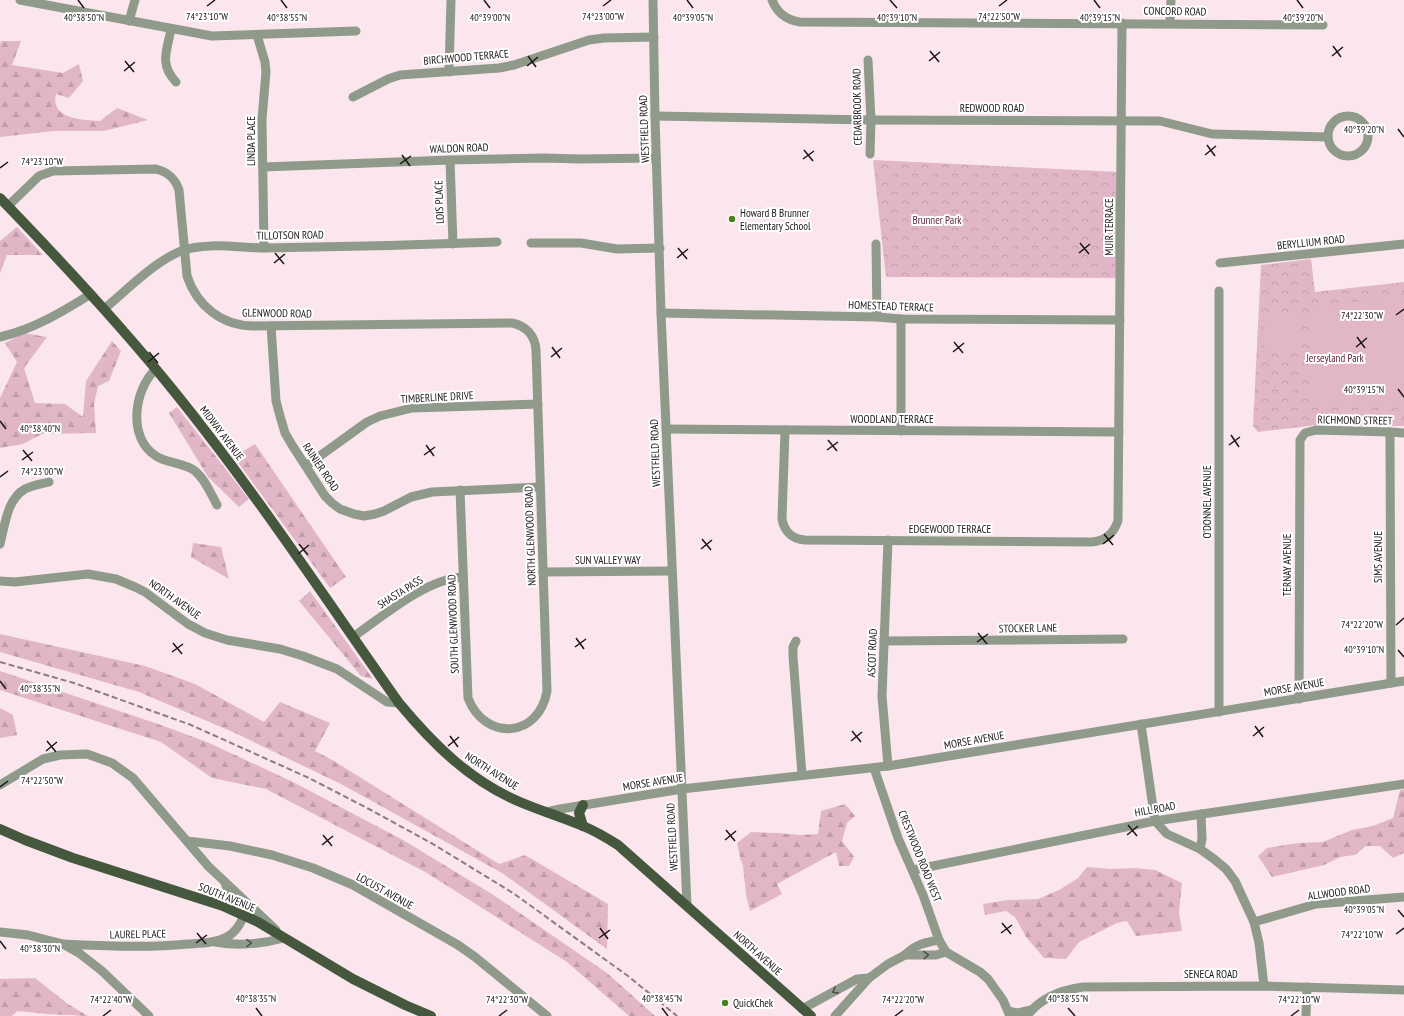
<svg xmlns="http://www.w3.org/2000/svg" width="1404" height="1016" viewBox="0 0 1404 1016" font-family="'PT Sans Narrow',sans-serif">
<style>
.forest{fill:url(#forest-firs)}
.park{fill:url(#park-crowns)}
.pitch{fill:#e1b7c7}
.lines{fill:none;stroke-linecap:round;stroke-linejoin:round}
.minor{stroke:#909a8b;stroke-width:9}
.major{stroke:#45573c;stroke-width:10}
.rail{stroke:#8a7c81;stroke-width:2;stroke-dasharray:6 3;stroke-linecap:butt}
.oneway{stroke:#51514c}
.ticks{fill:none;stroke:#1d1618;stroke-width:1.5}
.poi-dot{fill:#4a831e;stroke:#fff;stroke-width:1.5}
.labels{text-anchor:middle;dominant-baseline:central;stroke-width:4;stroke-linejoin:round;paint-order:stroke}
.street-label{font-size:11px;fill:#1d1618;stroke:#fff}
.poi-label{font-size:11px;fill:#1d1618;stroke:#fff;text-anchor:start}
.park-label{font-size:11px;fill:#5e263f;stroke:#fff}
.ticks-label{font-size:10px;text-anchor:middle;fill:#1d1618;stroke:#fff;stroke-width:4;stroke-linejoin:round;paint-order:stroke}
</style>
<defs>
<pattern id="forest-firs" width="22" height="20" patternUnits="userSpaceOnUse"><rect width="22" height="20" fill="#e1b7c7"/><path d="M5 1l3.5 6h-7zM16 11l3.5 6h-7z" fill="#c19daa"/></pattern>
<pattern id="park-crowns" width="20" height="18" patternUnits="userSpaceOnUse"><rect width="20" height="18" fill="#e1b7c7"/><path d="M2 6a3 3 0 1 1 6 0M12 15a3 3 0 1 1 6 0" fill="none" stroke="#c19daa"/></pattern>
</defs>
<rect width="100%" height="100%" fill="#fbe6ed"/>
<g class="forest">
<path d="M1,41H21L12,65L63,73L79,64L83,81L69,98L56,94C50,119 82,120 100,121L117,108L148,120L104,131H54L0,137V45Z"/>
<polygon points="17,227 43,255 7,255 0,273 0,241"/>
<polygon points="24,333 47,337 24,368 35,403 65,404 83,417 86,381 112,341 121,351 109,381 98,386 94,404 96,433 42,434 23,444 0,448 0,398 17,362 5,343"/>
<polygon points="177,407 249,499 239,507 208,477 169,413"/>
<polygon points="255,444 346,577 330,588 234,457"/>
<polygon points="193,543 221,547 229,579 191,557"/>
<polygon points="310,591 373,679 361,676 299,601"/>
<polygon points="0,634 145,666 195,684 264,722 280,702 330,723 315,751 334,761 499,864 525,855 608,904 607,949 502,873 341,784 235,733 139,692 0,652"/>
<polygon points="0,671 158,724 207,742 293,782 403,840 492,894 607,973 655,1016 629,1016 567,962 427,873 266,789 212,778 161,742 0,690"/>
<polygon points="0,708 13,715 17,735 0,738"/>
<polygon points="1404,789 1404,853 1393,858 1380,846 1366,846 1355,855 1340,857 1324,865 1272,877 1258,856 1267,848 1298,843 1323,842 1352,830 1373,826 1393,818 1400,790"/>
<polygon points="845,804 855,816 847,823 842,841 854,857 849,866 839,866 836,852 777,884 782,894 750,911 746,895 743,866 740,858 737,843 751,832 778,833 800,835 818,834 821,811"/>
<polygon points="1087,867 1112,869 1135,868 1155,870 1182,883 1179,913 1182,931 1136,936 1127,921 1117,923 1079,942 1066,959 1044,958 1026,937 1015,917 1006,911 985,915 983,904 1008,900 1038,899 1059,890 1078,878"/>
<polygon points="35,978 68,1004 88,1016 47,1014 17,1011 12,1016 0,1016 0,979"/>
</g>
<g class="park">
<polygon points="873,160 1118,172 1117,278 886,277"/>
<polygon points="1311,259 1315,292 1404,282 1404,426 1318,425 1258,432 1253,426 1261,265"/>
</g>
<g class="pitch">
<polygon points="1404,296 1404,402 1309,406 1310,308"/>
<polygon points="1300,315 1301,348 1265,349 1264,316"/>
</g>
<g class="lines">
<g class="minor">
<polyline points="20,0 212,36 356,31"/>
<polyline points="653,0 655,116 661,313 687,905"/>
<path d="M772,0C777,13 786,20 800,22L1323,25"/>
<polyline points="129,21 135,0"/>
<polyline points="1170,23 1171,0"/>
<path d="M171,29C167,51 159,64 176,82"/>
<polyline points="257,35 265,62 266,72 262,119 264,248"/>
<polyline points="868,60 871,120 870,154"/>
<polyline points="449,72 451,0"/>
<polyline points="353,97 388,79 400,75 499,68 514,65 589,40 604,38 654,37"/>
<polyline points="655,116 871,120 1160,121 1212,134 1328,137"/>
<circle cx="1348" cy="136" r="20"/>
<polyline points="450,160 453,244"/>
<polyline points="263,167 450,160 543,158 580,159 656,158"/>
<path d="M8,206L39,176L53,171L156,169C168,172 175,178 179,190L187,276C197,306 222,326 254,326L512,323C526,326 535,335 536,350L547,691C539,738 485,742 468,698L460,490"/>
<polyline points="531,243 581,243 617,249 660,248"/>
<polyline points="876,244 877,317"/>
<polyline points="1220,263 1404,244"/>
<path d="M104,309C127,290 157,259 184,250C208,242 241,248 266,248C343,247 420,245 497,242"/>
<polyline points="661,313 877,317 901,319 1120,320"/>
<polyline points="271,326 276,401 280,416 285,433 292,445 325,496 332,503 340,509 354,514 364,516 375,514 384,511 411,497 432,492 540,487"/>
<path d="M0,337C34,329 62,312 91,294"/>
<path d="M156,369C134,389 127,438 156,456C168,464 183,462 195,471C205,479 211,494 217,505"/>
<polyline points="666,429 1119,432"/>
<path d="M785,430L782,519C784,531 792,539 805,540L1091,542C1106,541 1113,534 1118,521L1122,23"/>
<polyline points="901,431 901,319"/>
<polyline points="1390,432 1391,683"/>
<polyline points="306,466 367,422 380,416 412,408 538,404"/>
<path d="M0,544C5,525 7,499 25,489C33,485 42,484 49,482"/>
<polyline points="543,572 672,571"/>
<polyline points="0,581 15,582 88,574 116,579 135,587 145,592 188,624 205,633 227,640 280,649 303,656 337,669 387,702 399,703"/>
<path d="M353,637C383,616 426,579 463,577"/>
<polyline points="796,641 793,647 793,656 802,775"/>
<polyline points="884,641 1123,639"/>
<polyline points="1299,699 1300,440 1305,433 1316,430 1390,432 1404,433"/>
<polyline points="1219,712 1219,291"/>
<polyline points="1141,724 1155,821 1167,834 1200,849 1214,859 1226,869 1235,881 1254,922 1259,943 1264,986"/>
<polyline points="888,766 882,696 888,540"/>
<polyline points="874,768 898,838 923,895 939,940 946,952 980,972 988,979 1003,1000 1010,1016"/>
<polyline points="0,785 43,759 60,755 87,754 112,763 133,778 208,866 276,930"/>
<polyline points="546,812 560,809 682,789 888,766 1404,681"/>
<polyline points="187,841 230,846 272,855 313,868 353,885 458,945 475,957 547,1016"/>
<polyline points="1200,849 1202,839 1201,814"/>
<polyline points="913,870 1155,821 1404,784"/>
<polyline points="223,906 228,893 225,882"/>
<polyline points="1254,922 1316,904 1404,897"/>
<polyline points="0,932 28,935 63,944 79,953 102,971 149,1016"/>
<path d="M215,942C238,946 262,944 284,938"/>
<path d="M63,944C105,946 147,948 188,944C202,943 215,943 227,937C236,932 240,924 244,916"/>
<path d="M905,955C916,944 924,943 939,940"/>
<polyline points="802,1009 857,979 869,978"/>
<polyline points="1008,1011 1018,1013 1031,1010"/>
<polyline points="835,1016 869,978 888,964 905,955 936,955 946,952"/>
<path d="M1027,1016C1040,998 1061,990 1083,987L1264,986L1404,990"/>
<polyline points="1306,1016 1307,987"/>
</g>
<g class="major">
<path d="M0,198C60,260 119,323 173,390C254,490 325,598 399,703C433,744 470,781 520,802C541,811 562,817 583,826C595,831 607,838 618,845L811,1016"/>
<polyline points="583,826 579,813 583,805"/>
<polyline points="0,829 25,840 73,858 223,906 258,922 353,979 405,1005 431,1016"/>
</g>
<polyline class="rail" points="0,662 74,683 191,725 309,778 369,809 433,844 513,893 628,976 677,1016"/>
</g>
<defs><path id="oneway-chevron" d="M-2-3.5L2.5 0L-2 3.5" fill="none" stroke-width="1.6" stroke-linecap="round" stroke-linejoin="round"/></defs>
<g class="oneway">
<use href="#oneway-chevron" transform="translate(249 943) rotate(-1)"/>
<use href="#oneway-chevron" transform="translate(926 955) rotate(-2)"/>
<use href="#oneway-chevron" transform="translate(835 991) rotate(152)"/>
</g>
<path class="ticks" d="M78,0L84,8M281,0L287,8M484,0L490,8M687,0L693,8M890,0L897,8M1094,0L1100,8M1297,0L1303,8M207,6L215,0M603,6L611,0M999,6L1007,0M1333,46L1341,57M930,51L939,62M528,56L536,67M1332,56L1343,47M125,61L134,72M929,61L940,52M527,66L538,57M124,71L135,62M1398,129L1404,137M1207,145L1215,156M804,150L813,161M402,155L410,166M1205,155L1216,146M803,159L814,151M400,164L411,156M0,168L8,162M1080,243L1089,254M678,248L687,259M275,253L284,264M1079,253L1090,244M677,258L688,249M274,263L285,254M1396,315L1404,309M1357,337L1365,348M954,342L963,353M552,347L560,358M1356,347L1367,338M149,352L158,363M953,352L964,343M551,357L562,348M148,362L159,353M1398,389L1404,397M0,421L6,429M1231,435L1239,447M828,440L837,451M426,445L434,456M1229,445L1240,437M23,450L32,461M827,450L838,442M424,455L435,447M22,460L33,452M0,477L8,471M1104,534L1113,545M702,539L711,550M299,544L308,555M1103,544L1114,535M701,549L712,540M298,554L309,545M1396,625L1404,618M978,633L987,644M576,638L584,649M977,642L988,634M173,643L182,654M575,647L586,639M1398,650L1404,657M172,652L183,644M0,681L6,689M1255,726L1263,737M852,731L861,742M450,736L458,747M1253,736L1264,727M47,741L56,752M851,741L862,732M448,746L459,737M46,751L57,742M0,787L8,781M1128,825L1137,836M726,830L735,841M323,835L332,846M1127,835L1138,826M725,840L736,831M322,845L333,836M1398,910L1404,917M1002,923L1011,934M600,928L608,939M197,933L206,944M1001,933L1012,925M1396,934L1404,928M599,938L610,930M0,941L6,949M196,943L207,935M256,1008L262,1016M662,1008L668,1016M1068,1008L1075,1016M103,1016L111,1010M499,1016L507,1010M895,1016L903,1010M1291,1016L1299,1010"/>
<g class="poi-dot">
<circle cx="732" cy="219" r="4"/>
<circle cx="725" cy="1003" r="4"/>
</g>
<g class="labels">
<g class="street-label">
<text transform="translate(1175 11) rotate(1)">CONCORD ROAD</text>
<text transform="translate(466 57) rotate(-5)">BIRCHWOOD TERRACE</text>
<text transform="translate(857 107) rotate(-91)">CEDARBROOK ROAD</text>
<text x="992" y="108">REDWOOD ROAD</text>
<text transform="translate(644 129) rotate(-92)">WESTFIELD ROAD</text>
<text transform="translate(251 141) rotate(-90)">LINDA PLACE</text>
<text transform="translate(459 148) rotate(-2)">WALDON ROAD</text>
<text transform="translate(439 202) rotate(-92)">LOIS PLACE</text>
<text transform="translate(1109 227) rotate(-90)">MUIR TERRACE</text>
<text transform="translate(290 235) rotate(-1)">TILLOTSON ROAD</text>
<text transform="translate(1311 242) rotate(-6)">BERYLLIUM ROAD</text>
<text transform="translate(891 306) rotate(2)">HOMESTEAD TERRACE</text>
<text transform="translate(277 313) rotate(1)">GLENWOOD ROAD</text>
<text transform="translate(437 397) rotate(-3)">TIMBERLINE DRIVE</text>
<text x="892" y="419">WOODLAND TERRACE</text>
<text transform="translate(1355 420) rotate(1)">RICHMOND STREET</text>
<text transform="translate(222 433) rotate(53)">MIDWAY AVENUE</text>
<text transform="translate(655 453) rotate(-92)">WESTFIELD ROAD</text>
<text transform="translate(321 467) rotate(56)">RAINIER ROAD</text>
<text transform="translate(1207 502) rotate(-90)">O'DONNEL AVENUE</text>
<text x="950" y="529">EDGEWOOD TERRACE</text>
<text transform="translate(530 536) rotate(-92)">NORTH GLENWOOD ROAD</text>
<text transform="translate(1378 557) rotate(-90)">SIMS AVENUE</text>
<text x="608" y="560">SUN VALLEY WAY</text>
<text transform="translate(1287 565) rotate(-90)">TERNAY AVENUE</text>
<text transform="translate(400 592) rotate(-32)">SHASTA PASS</text>
<text transform="translate(175 599) rotate(35)">NORTH AVENUE</text>
<text transform="translate(453 624) rotate(-92)">SOUTH GLENWOOD ROAD</text>
<text transform="translate(1028 628) rotate(-1)">STOCKER LANE</text>
<text transform="translate(872 653) rotate(-88)">ASCOT ROAD</text>
<text transform="translate(1294 687) rotate(-10)">MORSE AVENUE</text>
<text transform="translate(974 740) rotate(-10)">MORSE AVENUE</text>
<text transform="translate(492 771) rotate(32)">NORTH AVENUE</text>
<text transform="translate(653 782) rotate(-9)">MORSE AVENUE</text>
<text transform="translate(1155 809) rotate(-10)">HILL ROAD</text>
<text transform="translate(672 837) rotate(-93)">WESTFIELD ROAD</text>
<text transform="translate(920 856) rotate(68)">CRESTWOOD ROAD WEST</text>
<text transform="translate(385 891) rotate(29)">LOCUST AVENUE</text>
<text transform="translate(1339 892) rotate(-7)">ALLWOOD ROAD</text>
<text transform="translate(227 897) rotate(22)">SOUTH AVENUE</text>
<text transform="translate(138 934) rotate(-1)">LAUREL PLACE</text>
<text transform="translate(758 953) rotate(42)">NORTH AVENUE</text>
<text x="1211" y="974">SENECA ROAD</text>
</g>
<g class="poi-label">
<text x="740" y="213">Howard B Brunner<tspan x="740" dy="13">Elementary School</tspan></text>
<text x="733" y="1003">QuickChek</text>
</g>
<g class="park-label">
<text x="937" y="220">Brunner Park</text>
<text x="1335" y="358">Jerseyland Park</text>
</g>
</g>
<g class="ticks-label">
<text x="207" y="20">74°23'10"W</text>
<text x="603" y="20">74°23'00"W</text>
<text x="999" y="20">74°22'50"W</text>
<text x="490" y="21">40°39'00"N</text>
<text x="693" y="21">40°39'05"N</text>
<text x="1100" y="21">40°39'15"N</text>
<text x="84" y="21">40°38'50"N</text>
<text x="287" y="21">40°38'55"N</text>
<text x="897" y="21">40°39'10"N</text>
<text x="1303" y="21">40°39'20"N</text>
<text x="1364" y="133">40°39'20"N</text>
<text x="42" y="165">74°23'10"W</text>
<text x="1362" y="319">74°22'30"W</text>
<text x="1364" y="393">40°39'15"N</text>
<text x="40" y="432">40°38'40"N</text>
<text x="42" y="475">74°23'00"W</text>
<text x="1362" y="628">74°22'20"W</text>
<text x="1364" y="653">40°39'10"N</text>
<text x="40" y="692">40°38'35"N</text>
<text x="42" y="784">74°22'50"W</text>
<text x="1364" y="913">40°39'05"N</text>
<text x="1362" y="938">74°22'10"W</text>
<text x="40" y="952">40°38'30"N</text>
<text x="256" y="1002">40°38'35"N</text>
<text x="662" y="1002">40°38'45"N</text>
<text x="1068" y="1002">40°38'55"N</text>
<text x="111" y="1003">74°22'40"W</text>
<text x="507" y="1003">74°22'30"W</text>
<text x="903" y="1003">74°22'20"W</text>
<text x="1299" y="1003">74°22'10"W</text>
</g>
</svg>
